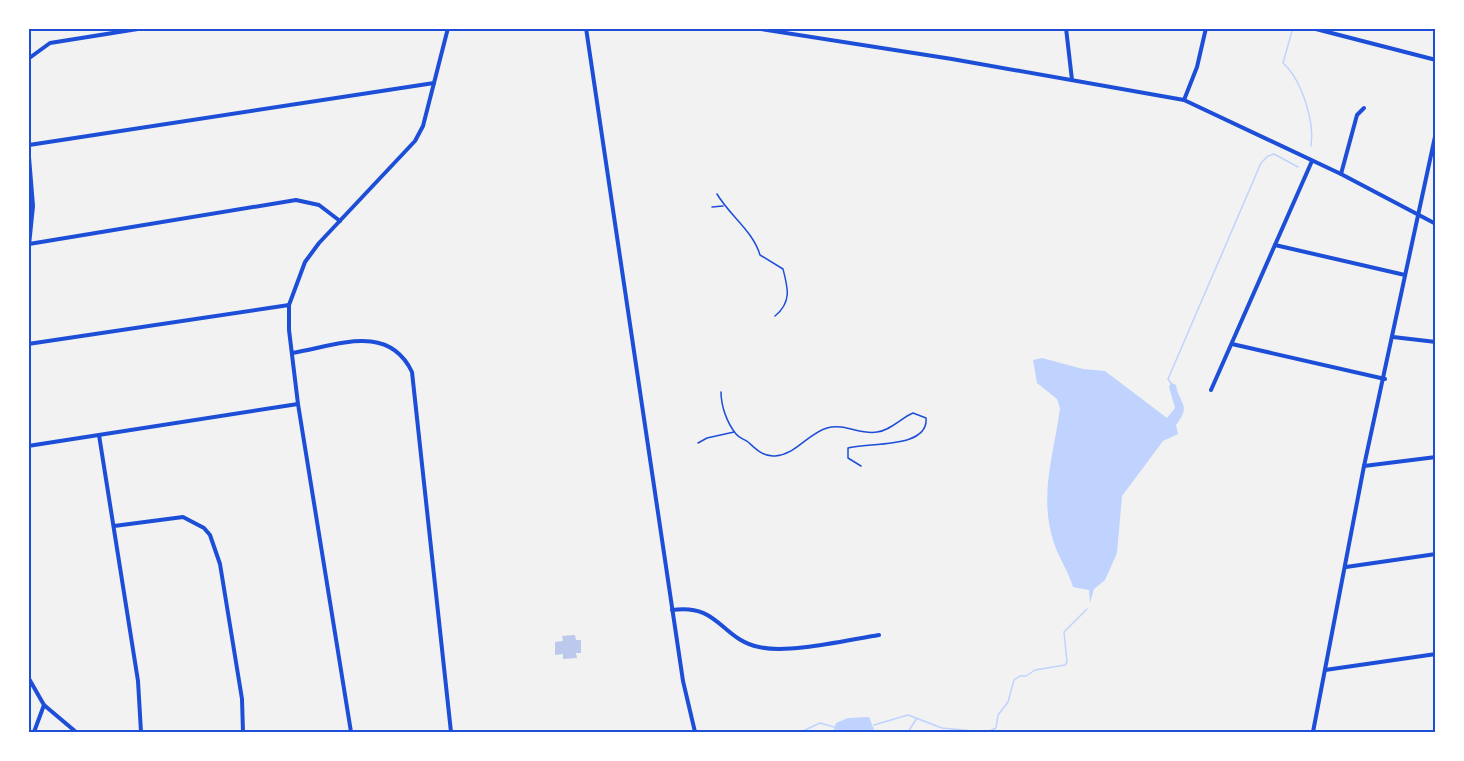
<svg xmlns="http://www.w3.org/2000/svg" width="1464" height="761" viewBox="0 0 1464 761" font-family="'IBM Plex Sans',sans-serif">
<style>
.water{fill:#bfd3fe}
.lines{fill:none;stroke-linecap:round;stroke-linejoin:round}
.stream{stroke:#bfd3fe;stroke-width:1.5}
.building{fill:#bdc9ec}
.path{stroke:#1d4ed8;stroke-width:1.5}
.minor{stroke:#1d4ed8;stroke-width:4}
.neatline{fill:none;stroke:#1d4ed8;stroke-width:2}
</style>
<rect width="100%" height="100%" fill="#f2f2f2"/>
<g class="water">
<path d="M1042,358L1083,369L1105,371L1167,418L1175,408L1169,387L1171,383L1176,385C1179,404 1192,405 1176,425L1178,434L1163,441L1122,496L1117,553L1105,580L1094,589L1090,603L1089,590L1073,587C1068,570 1058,557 1053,540C1039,494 1054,454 1060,408L1057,399L1037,383L1033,360Z"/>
<polygon points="869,717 875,732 833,732 836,723 848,718"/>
</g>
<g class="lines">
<g class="stream">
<path d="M1292,31L1283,63C1301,79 1315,121 1311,146"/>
<polyline points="1173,386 1168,379 1261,163 1268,156 1274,154 1298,167"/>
<polyline points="874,725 908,715 942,728 985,732"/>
<polyline points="801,732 820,723 834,727"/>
<polyline points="908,732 917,718"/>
<polyline points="987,732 996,728 998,715 1008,702 1014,680 1020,676 1026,676 1035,670 1065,665 1067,662 1064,632 1087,609"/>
</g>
</g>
<polygon class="building" points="575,635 576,640 581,640 581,653 576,653 577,658 563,659 563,654 555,655 555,642 563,641 562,636"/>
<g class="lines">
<g class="path">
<path d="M717,194C730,216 753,231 760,255L783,269C788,288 792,302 775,316"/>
<polyline points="712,207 723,206"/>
<path d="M721,392C721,406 727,423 736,434C739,438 744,439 748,442C756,449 763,457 775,456C797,454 807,434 827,428C845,423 860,435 877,432C890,431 901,418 913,413L926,418C929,449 868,442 848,448V458L861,466"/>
<polyline points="698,443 707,438 734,432"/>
</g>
<g class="minor">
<polyline points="586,28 683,681 695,732"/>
<polyline points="754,28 952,59 1184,100 1341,174 1436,224"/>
<polyline points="1066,28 1072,80"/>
<polyline points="1312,28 1436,60"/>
<polyline points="28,59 50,43 144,28"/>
<polyline points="1184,100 1197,67 1206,28"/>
<polyline points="28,145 33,206 29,245"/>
<polyline points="29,145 434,83"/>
<polyline points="1341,174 1357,115 1364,108"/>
<polyline points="29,244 296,200 319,205 340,221"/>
<polyline points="1275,245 1405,275"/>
<polyline points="1393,337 1436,342"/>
<polyline points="28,344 289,305"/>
<polyline points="1232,344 1385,379"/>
<path d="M292,353C336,346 388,322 412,372L451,732"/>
<polyline points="1211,390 1312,161"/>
<polyline points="99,435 138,681 141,732"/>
<polyline points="28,446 298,404"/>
<polyline points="1364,466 1436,457"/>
<polyline points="114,526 183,517 204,528 210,535 220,564 242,699 243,732"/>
<polyline points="1346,567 1436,554"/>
<path d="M672,610C719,603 721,639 759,647C789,654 847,640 879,635"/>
<polyline points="1325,670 1436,654"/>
<polyline points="28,677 44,705 76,732"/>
<polyline points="34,732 44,705"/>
<polyline points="351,732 298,404 289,330 289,305 305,262 319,243 415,141 423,126 448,28"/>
<polyline points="1313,732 1364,466 1436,132"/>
</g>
</g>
<rect width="1464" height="761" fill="none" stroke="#ffffff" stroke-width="60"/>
<rect x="30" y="30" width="1404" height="701" class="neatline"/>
</svg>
